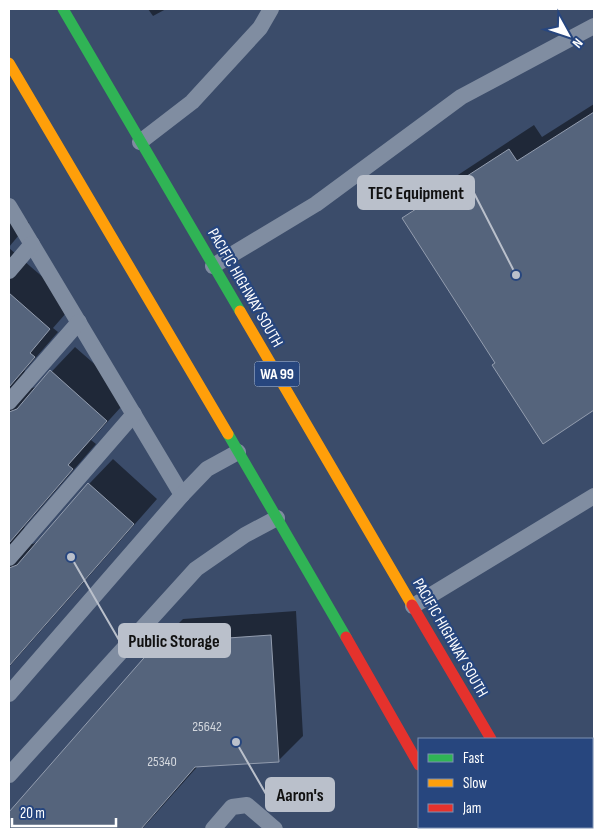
<svg xmlns="http://www.w3.org/2000/svg" width="603" height="838" viewBox="0 0 603 838" font-family="'Sofia Sans Condensed',sans-serif">
<style>
.shadow{fill:#0007}
.building{fill:#55647c;stroke:#939daf}
.lines{fill:none;stroke-linecap:round;stroke-linejoin:round}
.lane{stroke:#808da1;stroke-width:16}
.fast{stroke:#30b455;stroke-width:11}
.slow{stroke:#ff9f0a;stroke-width:11}
.jam{stroke:#e5322d;stroke-width:11}
.labels{text-anchor:middle;dominant-baseline:central;stroke-width:4.5;stroke-linejoin:round;paint-order:stroke}
.number-label{font-size:14px;fill:#d4d8de}
.shield{fill:#27467e;stroke:#bec8d8;stroke-width:1}
.shield-label{font-size:15px;font-weight:bold;fill:#fff}
.street-label{font-size:16px;fill:#fff;stroke:#27467e}
.leader{fill:none;stroke:#bac0cb;stroke-width:2}
.callout-dot{fill:#bac0cb;stroke:#27467e;stroke-width:2}
.callout{fill:#bac0cb;stroke:#bac0cb;stroke-width:2}
.callout-label{font-size:18px;text-anchor:middle;font-weight:bold;fill:#111}
</style>
<rect width="100%" height="100%" fill="#3b4c6a"/>
<g class="shadow">
<polygon points="148,9 166,9 153,16"/>
<polygon points="594,104 594,409 543,442 493,365 496,362 404,219 429,194 534,125 542,137"/>
<polygon points="9,205 29,223 9,247"/>
<polygon points="9,248 74,304 53,328 58,332 25,370 23,380 26,385 32,388 38,386 75,347 131,396 91,440 96,444 25,526 23,531 27,542 33,544 37,542 89,484 113,459 157,499 9,667"/>
<polygon points="296,611 303,736 278,761 198,766 142,829 9,829 9,814 158,644 183,619"/>
</g>
<g class="building">
<polygon points="594,112 594,410 543,444 492,365 495,363 402,218 509,149 517,161"/>
<polygon points="9,293 50,329 30,353 35,357 9,387"/>
<polygon points="50,370 107,421 68,465 73,469 9,543 9,412 17,409"/>
<polygon points="88,483 134,524 9,666 9,568 17,565"/>
<polygon points="271,635 279,762 195,767 141,829 9,829 9,812 157,643"/>
</g>
<g class="lines">
<g class="lane">
<polyline points="140,142 192,102 260,28 271,9"/>
<polyline points="9,206 182,495"/>
<polyline points="213,266 316,204 461,97 594,26"/>
<polyline points="9,271 32,244"/>
<polyline points="9,402 79,322"/>
<polyline points="9,558 134,414"/>
<polyline points="413,606 594,496"/>
<polyline points="9,694 182,495 207,469 238,452"/>
<polyline points="9,775 196,569 245,535 277,518"/>
<polyline points="213,829 232,807 247,805 275,829"/>
</g>
<g class="fast">
<polyline points="63,9 240,311"/>
<polyline points="228,434 346,637"/>
</g>
<g class="slow">
<polyline points="9,63 228,434"/>
<polyline points="240,311 412,605"/>
</g>
<g class="jam">
<polyline points="412,605 491,739"/>
<polyline points="346,637 419,765"/>
<polyline points="455,827 457,829"/>
<polyline points="543,827 544,829"/>
</g>
</g>
<g class="labels">
<g class="number-label">
<text x="207" y="726">25642</text>
<text x="162" y="761">25340</text>
</g>
<rect class="shield" x="254.5" y="361.5" width="45" height="25" rx="4"/>
<g class="shield-label">
<text x="277" y="374">WA 99</text>
</g>
<g class="street-label">
<text transform="translate(245 288) rotate(60)">PACIFIC HIGHWAY SOUTH</text>
<text transform="translate(450 638) rotate(60)">PACIFIC HIGHWAY SOUTH</text>
</g>
</g>
<path class="leader" d="M516 275L474 193M71 557L119 640M236 742L266 794"/>
<g class="callout-dot">
<circle cx="516" cy="275" r="5"/>
<circle cx="71" cy="557" r="5"/>
<circle cx="236" cy="742" r="5"/>
</g>
<g class="callout">
<rect x="358" y="176" width="116" height="33" rx="5"/>
<rect x="119" y="624" width="111" height="33" rx="5"/>
<rect x="266" y="778" width="68" height="33" rx="5"/>
</g>
<g class="callout-label">
<text x="416" y="199">TEC Equipment</text>
<text x="174" y="647">Public Storage</text>
<text x="300" y="801">Aaron's</text>
</g>
<rect width="603" height="838" fill="none" stroke="#ffffff" stroke-width="20"/>
<rect x="418" y="738" width="175" height="90" fill="#27467e" stroke="#7d90b2"/>
<rect x="428" y="754" width="25" height="8" fill="#30b455" stroke="#7d90b2"/>
<text x="463" y="763" font-size="15" fill="#ffffff">Fast</text>
<rect x="428" y="779" width="25" height="8" fill="#ff9f0a" stroke="#7d90b2"/>
<text x="463" y="788" font-size="15" fill="#ffffff">Slow</text>
<rect x="428" y="804" width="25" height="8" fill="#e5322d" stroke="#7d90b2"/>
<text x="463" y="813" font-size="15" fill="#ffffff">Jam</text>
<g transform="translate(568 35) rotate(130)" stroke="#27467e" stroke-width="4" paint-order="stroke">
<path d="M0-4L9 19L0 12L-9 19Z" fill="#ffffff"/>
<text y="-8" font-size="14" font-weight="bold" text-anchor="middle" fill="#ffffff">N</text>
</g>
<path d="M12 818v8h104v-8" fill="none" stroke="#ffffff" stroke-width="2.5"/>
<text x="20" y="818" font-size="15" fill="#ffffff" stroke="#27467e" stroke-width="4" paint-order="stroke">20 m</text>
</svg>
